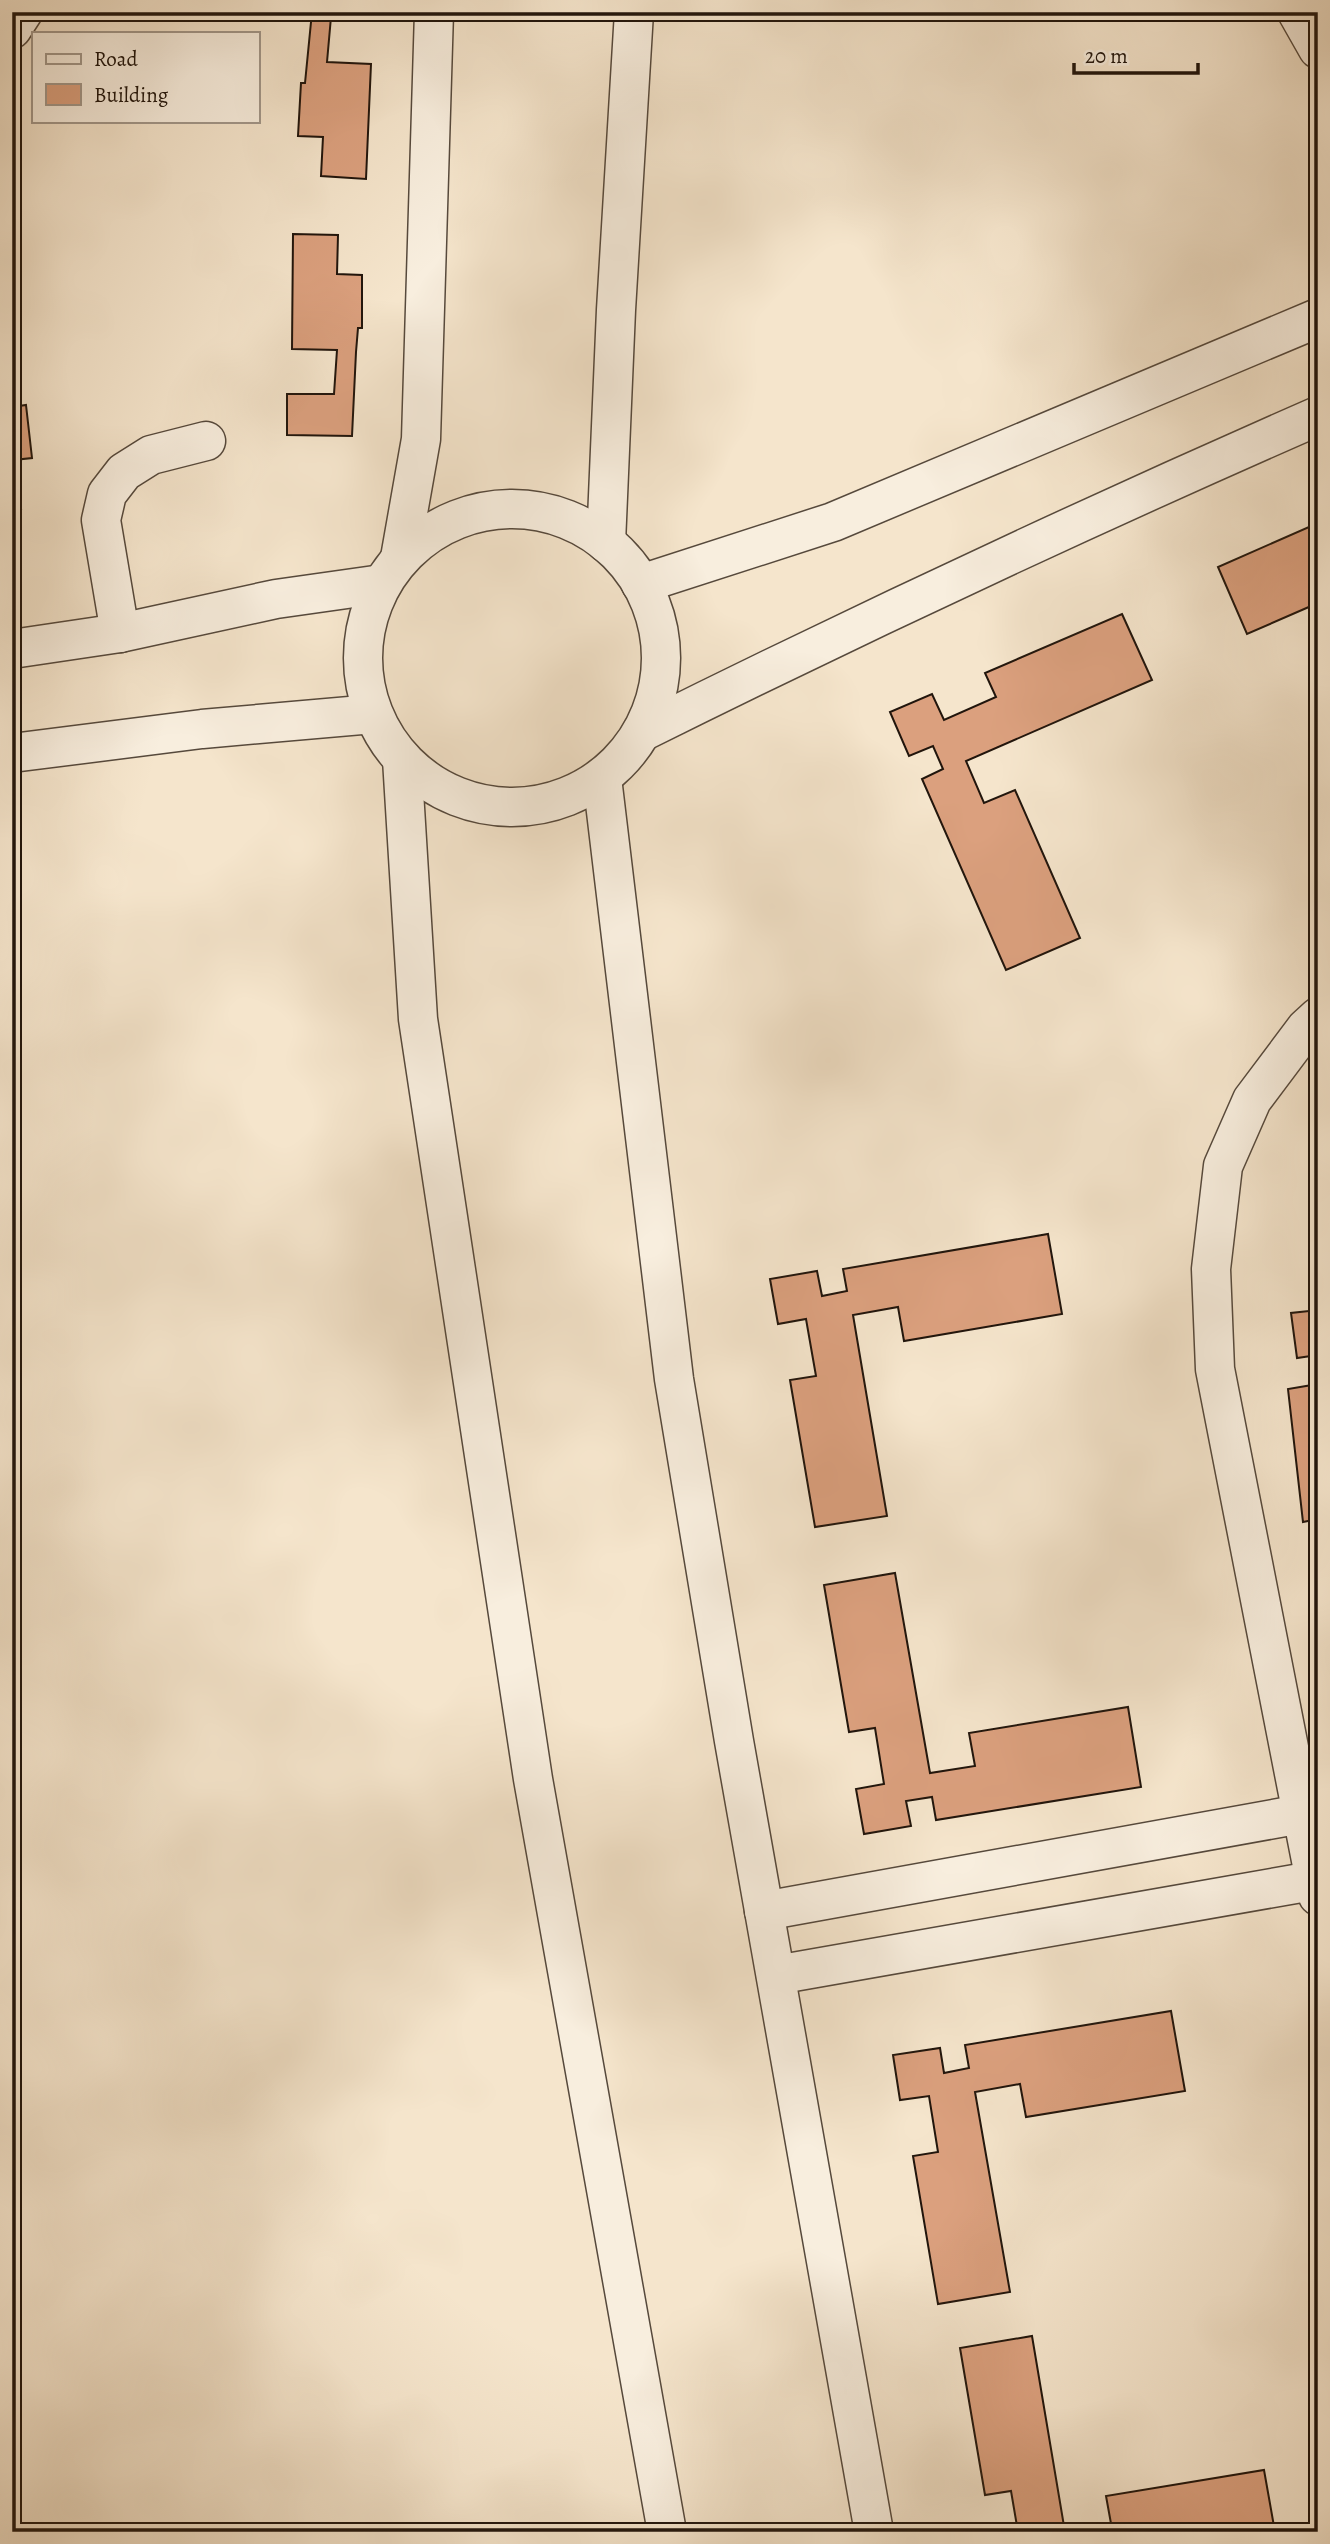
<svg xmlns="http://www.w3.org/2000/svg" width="1330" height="2544" viewBox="0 0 1330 2544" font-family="Alegreya,serif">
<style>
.building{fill:#dba07e;stroke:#21150c;stroke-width:2}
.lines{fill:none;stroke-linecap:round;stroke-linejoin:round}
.minor-casing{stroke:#56493c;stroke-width:41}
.minor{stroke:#f8eede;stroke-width:38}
</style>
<rect width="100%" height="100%" fill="#f5e5cc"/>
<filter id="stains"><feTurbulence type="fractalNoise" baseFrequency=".00286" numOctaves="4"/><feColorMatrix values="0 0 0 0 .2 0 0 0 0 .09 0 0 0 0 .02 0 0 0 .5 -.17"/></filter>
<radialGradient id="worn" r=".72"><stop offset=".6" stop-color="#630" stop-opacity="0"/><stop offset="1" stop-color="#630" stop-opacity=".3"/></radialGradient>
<g class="building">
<polygon points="312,12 378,12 378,20 331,17 327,62 371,64 366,179 321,176 323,137 298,136 301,83 305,83"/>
<polygon points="293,234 338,235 337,274 362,275 362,328 358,328 356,352 352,436 287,435 287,394 334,394 337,350 292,349"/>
<polygon points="26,405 32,458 14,460 21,509 12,510 12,407"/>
<polygon points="1318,523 1318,603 1247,634 1218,567"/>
<polygon points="1122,614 1152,680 966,761 984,803 1015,790 1080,938 1006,970 922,779 943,769 933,746 909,756 890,712 932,694 944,720 996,697 985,673"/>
<polygon points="1048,1234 1062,1314 904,1341 898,1307 853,1315 887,1516 815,1527 790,1380 816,1376 806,1319 778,1324 770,1279 817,1271 822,1296 847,1291 843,1269"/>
<polygon points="1318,1310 1318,1355 1297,1358 1291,1313"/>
<polygon points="1318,1384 1318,1519 1303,1522 1288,1389"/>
<polygon points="1318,1561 1318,1584 1314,1562"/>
<polygon points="895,1573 930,1773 975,1766 969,1733 1128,1707 1141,1787 936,1820 932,1797 906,1801 911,1826 864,1834 856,1789 884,1784 875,1728 849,1732 824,1585"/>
<polygon points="1171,2011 1185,2091 1026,2117 1020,2084 975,2092 1010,2292 938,2304 913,2156 938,2152 929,2096 900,2100 893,2055 940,2048 944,2073 969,2068 965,2045"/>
<polygon points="1032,2336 1065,2532 1018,2532 1011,2491 985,2495 960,2348"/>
<polygon points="1264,2470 1275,2532 1095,2532 1112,2529 1106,2496"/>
</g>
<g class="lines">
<g class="minor-casing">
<g id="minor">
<polyline points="1297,12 1318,49"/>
<polyline points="12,29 23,12"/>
<circle cx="512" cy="658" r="149"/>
<polyline points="606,543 616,310 634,12"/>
<polyline points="400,558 421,439 434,12"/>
<polyline points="641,584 833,522 1318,318"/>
<polyline points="120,633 101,520 107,494 124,472 151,455 206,441"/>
<polyline points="12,649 120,633 276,599 382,584"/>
<path d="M642,732C865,621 1090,516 1318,416"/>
<polyline points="12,753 202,729 373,714"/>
<polyline points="402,759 418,1019 533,1779 667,2532"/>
<polyline points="602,778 674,1379 734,1741 874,2532"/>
<polyline points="1318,1017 1306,1028 1252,1100 1223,1166 1211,1269 1215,1369 1318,1896"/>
<polyline points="764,1911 1318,1811"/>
<polyline points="776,1975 1318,1880"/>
</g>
</g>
<use href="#minor" class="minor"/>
</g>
<rect width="1330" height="2544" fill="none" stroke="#f5e5cc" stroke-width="42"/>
<rect x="14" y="14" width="1302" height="2516" fill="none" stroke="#21150c" stroke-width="3.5"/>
<rect x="21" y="21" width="1288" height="2502" fill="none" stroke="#21150c" stroke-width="2"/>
<rect x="32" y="32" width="228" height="91" fill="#f8eede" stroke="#a2978a" stroke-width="2"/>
<rect x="46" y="54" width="35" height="10" fill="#f8eede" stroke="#a2978a" stroke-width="2"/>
<text x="94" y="66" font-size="21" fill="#21150c">Road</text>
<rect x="46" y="84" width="35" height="21" fill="#dba07e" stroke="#a2978a" stroke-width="2"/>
<text x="94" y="102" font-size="21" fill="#21150c">Building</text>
<path d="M1074 63v10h124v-10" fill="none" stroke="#21150c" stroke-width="3.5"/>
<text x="1085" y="63" font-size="21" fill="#21150c" stroke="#f8eede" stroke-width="5" paint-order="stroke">20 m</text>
<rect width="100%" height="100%" filter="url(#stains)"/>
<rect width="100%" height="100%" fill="url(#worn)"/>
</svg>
